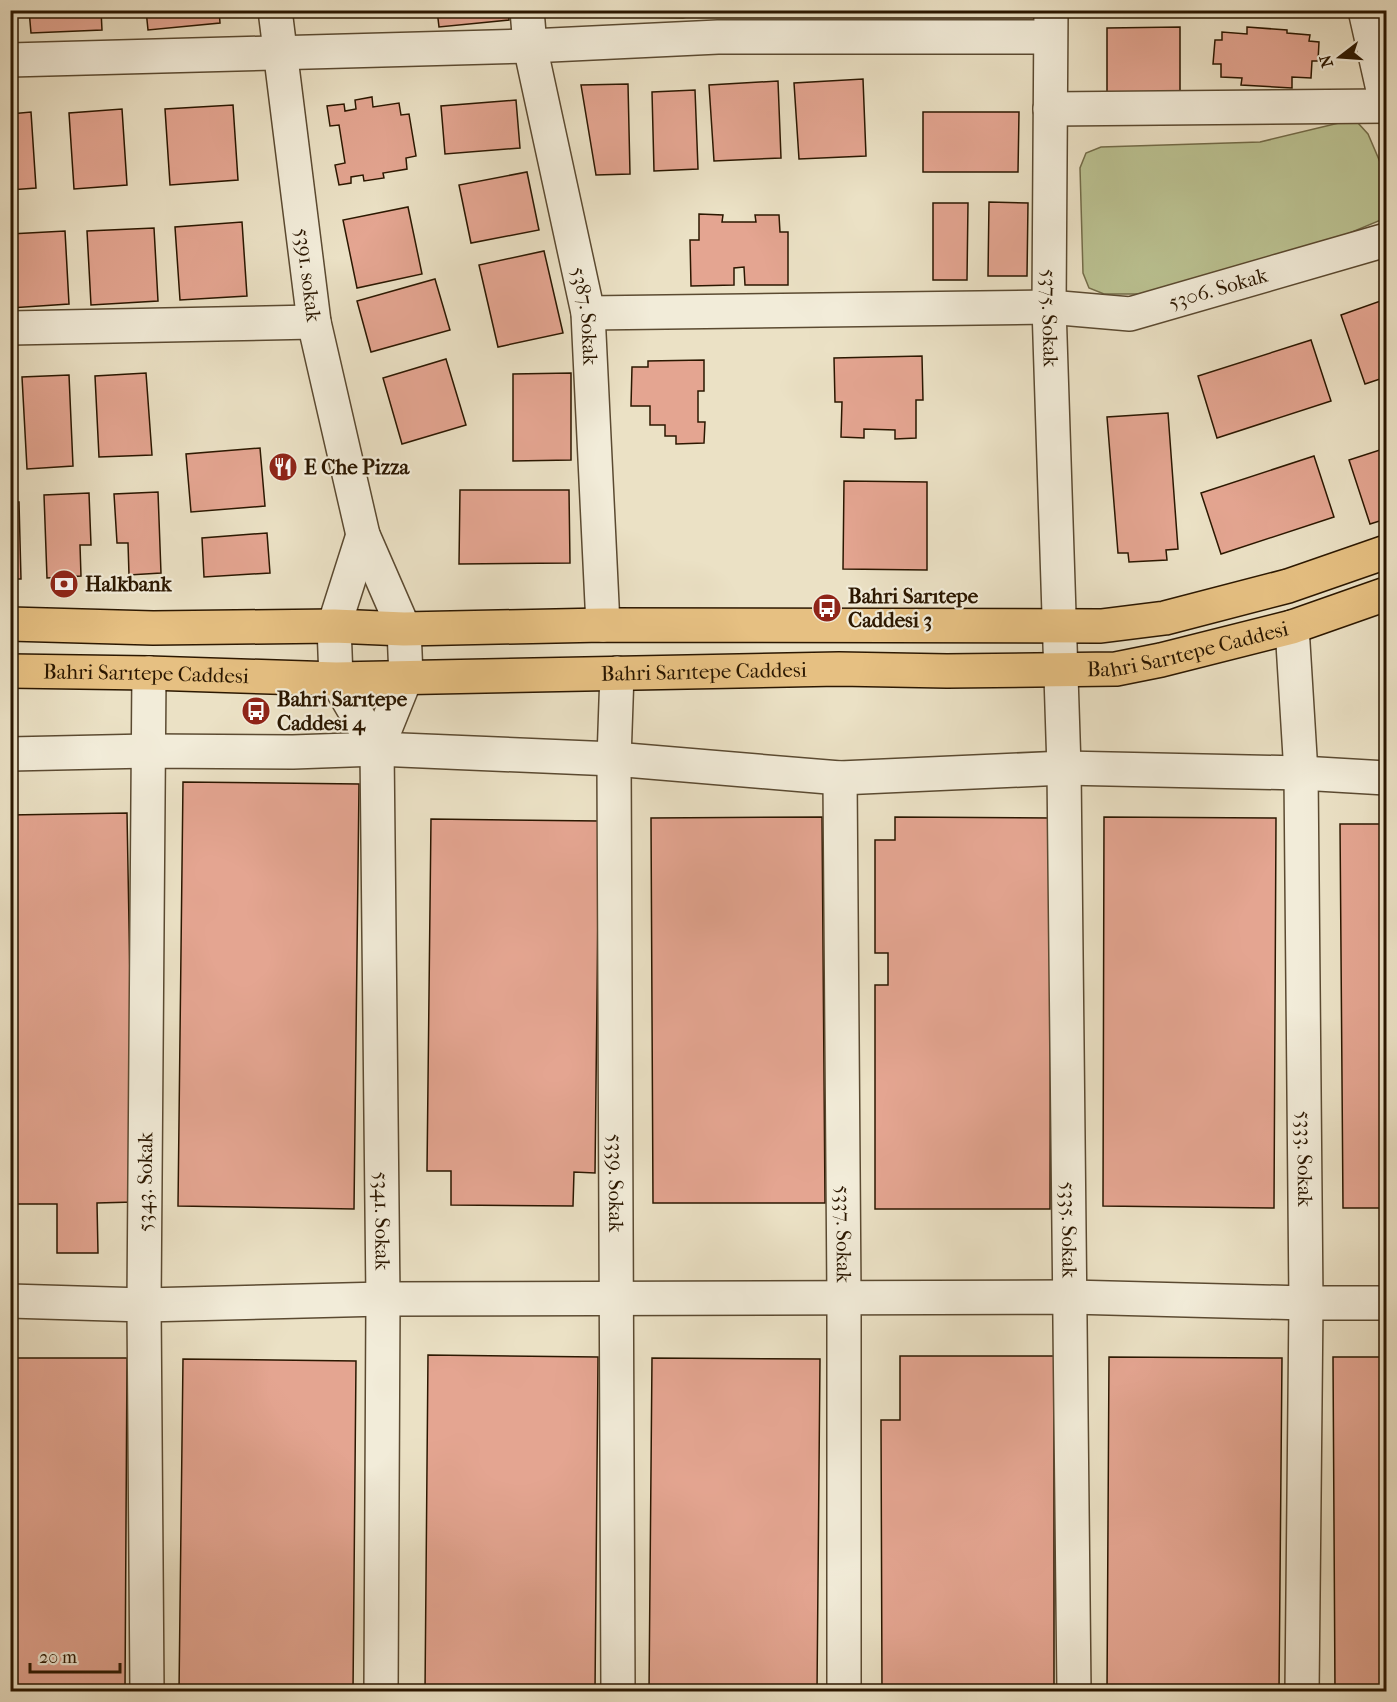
<svg xmlns="http://www.w3.org/2000/svg" width="1397" height="1702" viewBox="0 0 1397 1702" font-family="'IM FELL French Canon',serif">
<style>
.green{fill:#bbc292;stroke:#736c49;stroke-width:1.5}
.building{fill:#e4a591;stroke:#2b1700;stroke-width:1.5}
.lines{fill:none;stroke-linecap:round;stroke-linejoin:round}
.minor-casing{stroke:#5b4a31;stroke-width:36}
.major-casing{stroke:#2b1700;stroke-width:36}
.minor{stroke:#f2ecd9;stroke-width:33}
.major{stroke:#e6c082;stroke-width:33}
.labels{text-anchor:middle;dominant-baseline:central;stroke-width:4.5;stroke-linejoin:round;paint-order:stroke}
.street-label{font-size:21px;fill:#2b1700;stroke:#f2ecd9}
.poi-label{font-size:21px;font-weight:bold;fill:#2b1700;stroke:#f2ecd9;text-anchor:start}
</style>
<rect width="100%" height="100%" fill="#ebe1c5"/>
<filter id="stains"><feTurbulence type="fractalNoise" baseFrequency=".00333" numOctaves="4"/><feColorMatrix values="0 0 0 0 .2 0 0 0 0 .09 0 0 0 0 .02 0 0 0 .5 -.17"/></filter>
<radialGradient id="worn" r=".72"><stop offset=".6" stop-color="#630" stop-opacity="0"/><stop offset="1" stop-color="#630" stop-opacity=".3"/></radialGradient>
<g class="green">
<polygon points="565,11 699,11 694,15 683,18 577,15"/>
<polygon points="1343,122 1358,123 1368,134 1386,176 1386,213 1381,220 1246,276 1171,294 1104,294 1089,288 1083,273 1080,168 1086,153 1101,147 1260,142"/>
</g>
<g class="building">
<polygon points="29,10 101,10 102,30 31,33"/>
<polygon points="146,10 219,10 220,23 148,30"/>
<polygon points="437,10 508,10 509,20 439,27"/>
<polygon points="1250,10 1301,10 1300,14"/>
<polygon points="1180,27 1180,95 1107,95 1107,28"/>
<polygon points="1247,27 1287,30 1287,33 1310,35 1309,41 1319,42 1318,61 1312,61 1311,78 1292,77 1292,88 1241,85 1242,78 1221,77 1221,64 1213,64 1215,40 1222,40 1222,32 1247,34"/>
<polygon points="863,79 866,156 799,159 794,83"/>
<polygon points="778,81 781,158 714,161 709,85"/>
<polygon points="628,84 630,174 596,175 581,85"/>
<polygon points="695,90 698,169 654,171 652,92"/>
<polygon points="372,97 373,107 399,103 401,115 409,114 416,156 406,158 407,169 383,173 384,178 364,181 363,175 351,177 351,183 339,185 335,165 345,163 339,125 330,126 327,106 344,104 345,111 356,109 355,100"/>
<polygon points="516,100 520,148 445,154 441,106"/>
<polygon points="233,105 238,180 170,185 165,109"/>
<polygon points="122,109 127,185 74,189 69,113"/>
<polygon points="31,112 36,188 10,190 10,114"/>
<polygon points="923,112 1019,112 1018,172 923,172"/>
<polygon points="527,172 539,230 471,243 459,185"/>
<polygon points="989,202 1028,203 1027,276 988,276"/>
<polygon points="933,203 968,203 967,280 933,280"/>
<polygon points="408,207 422,274 357,288 343,220"/>
<polygon points="699,214 723,215 722,222 756,222 755,215 779,215 780,232 788,232 788,285 745,285 744,267 734,268 734,285 691,286 690,240 699,240"/>
<polygon points="242,222 247,296 180,300 175,227"/>
<polygon points="154,228 158,301 91,305 87,231"/>
<polygon points="65,231 69,304 10,308 10,234"/>
<polygon points="544,251 563,333 498,347 479,265"/>
<polygon points="435,279 450,330 371,352 357,301"/>
<polygon points="1386,299 1386,377 1365,384 1341,315"/>
<polygon points="1311,340 1331,401 1217,438 1198,376"/>
<polygon points="922,356 923,400 916,400 916,438 895,439 895,430 864,429 864,438 841,437 842,402 835,402 834,358"/>
<polygon points="446,359 466,425 402,444 383,378"/>
<polygon points="704,360 704,391 698,391 698,422 705,422 704,443 676,444 676,436 665,436 665,425 650,425 650,406 631,406 632,367 648,367 648,361"/>
<polygon points="146,373 152,455 99,457 95,376"/>
<polygon points="571,373 571,460 513,461 513,374"/>
<polygon points="69,375 73,466 27,469 22,377"/>
<polygon points="1168,413 1178,549 1166,550 1167,560 1129,562 1128,553 1118,553 1107,417"/>
<polygon points="260,448 265,506 191,512 186,454"/>
<polygon points="1386,448 1386,519 1370,524 1349,460"/>
<polygon points="1314,456 1334,517 1221,554 1201,493"/>
<polygon points="844,481 927,482 927,570 843,569"/>
<polygon points="460,490 569,490 570,563 459,564"/>
<polygon points="158,492 161,573 129,575 128,543 117,543 114,494"/>
<polygon points="89,493 91,545 80,545 81,576 47,578 44,495"/>
<polygon points="10,502 19,502 21,579 10,579"/>
<polygon points="267,533 270,573 204,577 202,538"/>
<polygon points="183,782 359,784 354,1209 178,1206"/>
<polygon points="127,813 134,1202 97,1203 98,1253 57,1253 57,1204 10,1204 10,815"/>
<polygon points="822,817 825,1203 653,1203 651,818"/>
<polygon points="895,817 1051,818 1050,1209 875,1209 875,985 888,985 888,953 875,953 875,840 895,840"/>
<polygon points="1104,817 1276,818 1274,1208 1103,1206"/>
<polygon points="431,819 599,821 595,1173 574,1172 573,1206 451,1205 451,1171 427,1171"/>
<polygon points="1340,824 1386,824 1386,1208 1343,1208"/>
<polygon points="428,1355 598,1357 595,1692 425,1692"/>
<polygon points="900,1356 1054,1356 1054,1692 882,1692 881,1420 900,1420"/>
<polygon points="1109,1357 1282,1358 1279,1692 1107,1692"/>
<polygon points="1333,1357 1386,1357 1386,1692 1335,1692"/>
<polygon points="10,1358 127,1358 125,1692 10,1692"/>
<polygon points="652,1358 820,1359 817,1692 649,1692"/>
<polygon points="183,1359 356,1361 353,1692 179,1692"/>
</g>
<g class="lines">
<g class="minor-casing">
<g id="minor">
<path id="s1" d="M275,10L314,322L363,535L404,629L406,677L377,749L383,1299L381,1692"/>
<path id="s2" d="M527,10L530,46L588,313L603,625"/>
<path id="s3" d="M1051,10L1049,307L1064,768L1074,1692"/>
<polyline points="1365,10 1386,103"/>
<polyline points="10,60 530,46 718,37 1050,37"/>
<polyline points="1050,109 1386,106"/>
<path id="s4" d="M588,313L1049,307L1130,314L1386,240"/>
<polyline points="10,328 314,322"/>
<polyline points="363,535 334,626 336,679 377,749"/>
<path id="s5" d="M1292,627L1301,773L1306,1303L1302,1692"/>
<path id="s6" d="M617,673L614,759L618,1692"/>
<polyline points="10,754 148,751 293,752 377,749 614,759 840,778 1064,768 1301,773 1386,778"/>
<path id="s7" d="M840,778L844,1298V1692"/>
<polyline points="10,1301 144,1305 383,1299 1071,1297 1306,1303 1386,1303"/>
<path id="s8" d="M147,1692L144,1305L149,673"/>
</g>
</g>
<g class="major-casing">
<g id="major">
<polyline points="10,624 153,628 334,626 404,629 603,625 1101,626 1165,618 1288,586 1386,552"/>
<path id="s9" d="M10,671L149,673L336,679L839,669L947,671L1116,669L1161,660L1292,627L1386,594"/>
</g>
</g>
<use href="#minor" class="minor"/>
<use href="#major" class="major"/>
</g>
<defs>
<g id="restaurant-disc" transform="scale(1.5)"><circle r="9.5" fill="#8f2418" stroke="#f2ecd9"/><path d="M-5-6h1v4h1v-4h1v4h1v-4h1v5L-1.5 .5V6h-2V.5L-5-1ZM5-6V6H3V1.5H1.5Q1.5-4 5-6Z" fill="#fff"/></g>
<g id="bank-disc" transform="scale(1.5)"><circle r="9.5" fill="#8f2418" stroke="#f2ecd9"/><path d="M-6-4H6V4H-6ZM0-2.3a2.3 2.3 0 1 0 0 4.6a2.3 2.3 0 1 0 0-4.6Z" fill="#fff"/></g>
<g id="bus-disc" transform="scale(1.5)"><circle r="9.5" fill="#8f2418" stroke="#f2ecd9"/><path d="M-5-6H5V4H4V6H2V4H-2V6H-4V4H-5ZM-3.5-4V0h7V-4ZM-3.5 1.2v1.5H-2V1.2ZM2 1.2v1.5H3.5V1.2Z" fill="#fff"/></g>
</defs>
<g fill-rule="evenodd">
<use href="#restaurant-disc" x="283" y="467"/>
<use href="#bank-disc" x="64" y="584"/>
<use href="#bus-disc" x="827" y="608"/>
<use href="#bus-disc" x="256" y="711"/>
</g>
<g class="labels">
<g class="street-label">
<text stroke="none"><textPath href="#s1" startOffset="267">5391. sokak</textPath></text>
<text stroke="none"><textPath href="#s4" startOffset="634">5306. Sokak</textPath></text>
<text stroke="none"><textPath href="#s2" startOffset="312">5387. Sokak</textPath></text>
<text stroke="none"><textPath href="#s3" startOffset="308">5375. Sokak</textPath></text>
<text stroke="none"><textPath href="#s9" startOffset="1180">Bahri Sarıtepe Caddesi</textPath></text>
<text stroke="none"><textPath href="#s9" startOffset="694">Bahri Sarıtepe Caddesi</textPath></text>
<text stroke="none"><textPath href="#s9" startOffset="136">Bahri Sarıtepe Caddesi</textPath></text>
<text stroke="none"><textPath href="#s5" startOffset="532">5333. Sokak</textPath></text>
<text stroke="none"><textPath href="#s8" startOffset="510">5343. Sokak</textPath></text>
<text stroke="none"><textPath href="#s6" startOffset="510">5339. Sokak</textPath></text>
<text stroke="none"><textPath href="#s1" startOffset="1233">5341. Sokak</textPath></text>
<text stroke="none"><textPath href="#s3" startOffset="1220">5335. Sokak</textPath></text>
<text stroke="none"><textPath href="#s7" startOffset="456">5337. Sokak</textPath></text>
</g>
<g class="poi-label">
<text x="304" y="467">E Che Pizza</text>
<text x="85" y="584">Halkbank</text>
<text x="848" y="596">Bahri Sarıtepe<tspan x="848" dy="24">Caddesi 3</tspan></text>
<text x="277" y="699">Bahri Sarıtepe<tspan x="277" dy="24">Caddesi 4</tspan></text>
</g>
</g>
<rect width="1397" height="1702" fill="none" stroke="#ebe1c5" stroke-width="36"/>
<rect x="12" y="12" width="1373" height="1678" fill="none" stroke="#2b1700" stroke-width="3"/>
<rect x="18" y="18" width="1361" height="1666" fill="none" stroke="#2b1700" stroke-width="1.5"/>
<g transform="translate(1340 57) rotate(253)" stroke="#f2ecd9" stroke-width="4.5" paint-order="stroke">
<path d="M0-4.5L10 22L0 15L-10 22Z" fill="#2b1700"/>
<text y="-9" font-size="16" font-weight="bold" text-anchor="middle" fill="#2b1700">N</text>
</g>
<path d="M30 1663v9h90v-9" fill="none" stroke="#2b1700" stroke-width="3"/>
<text x="39" y="1663" font-size="18" fill="#2b1700" stroke="#f2ecd9" stroke-width="4.5" paint-order="stroke">20 m</text>
<rect width="100%" height="100%" filter="url(#stains)"/>
<rect width="100%" height="100%" fill="url(#worn)"/>
</svg>
